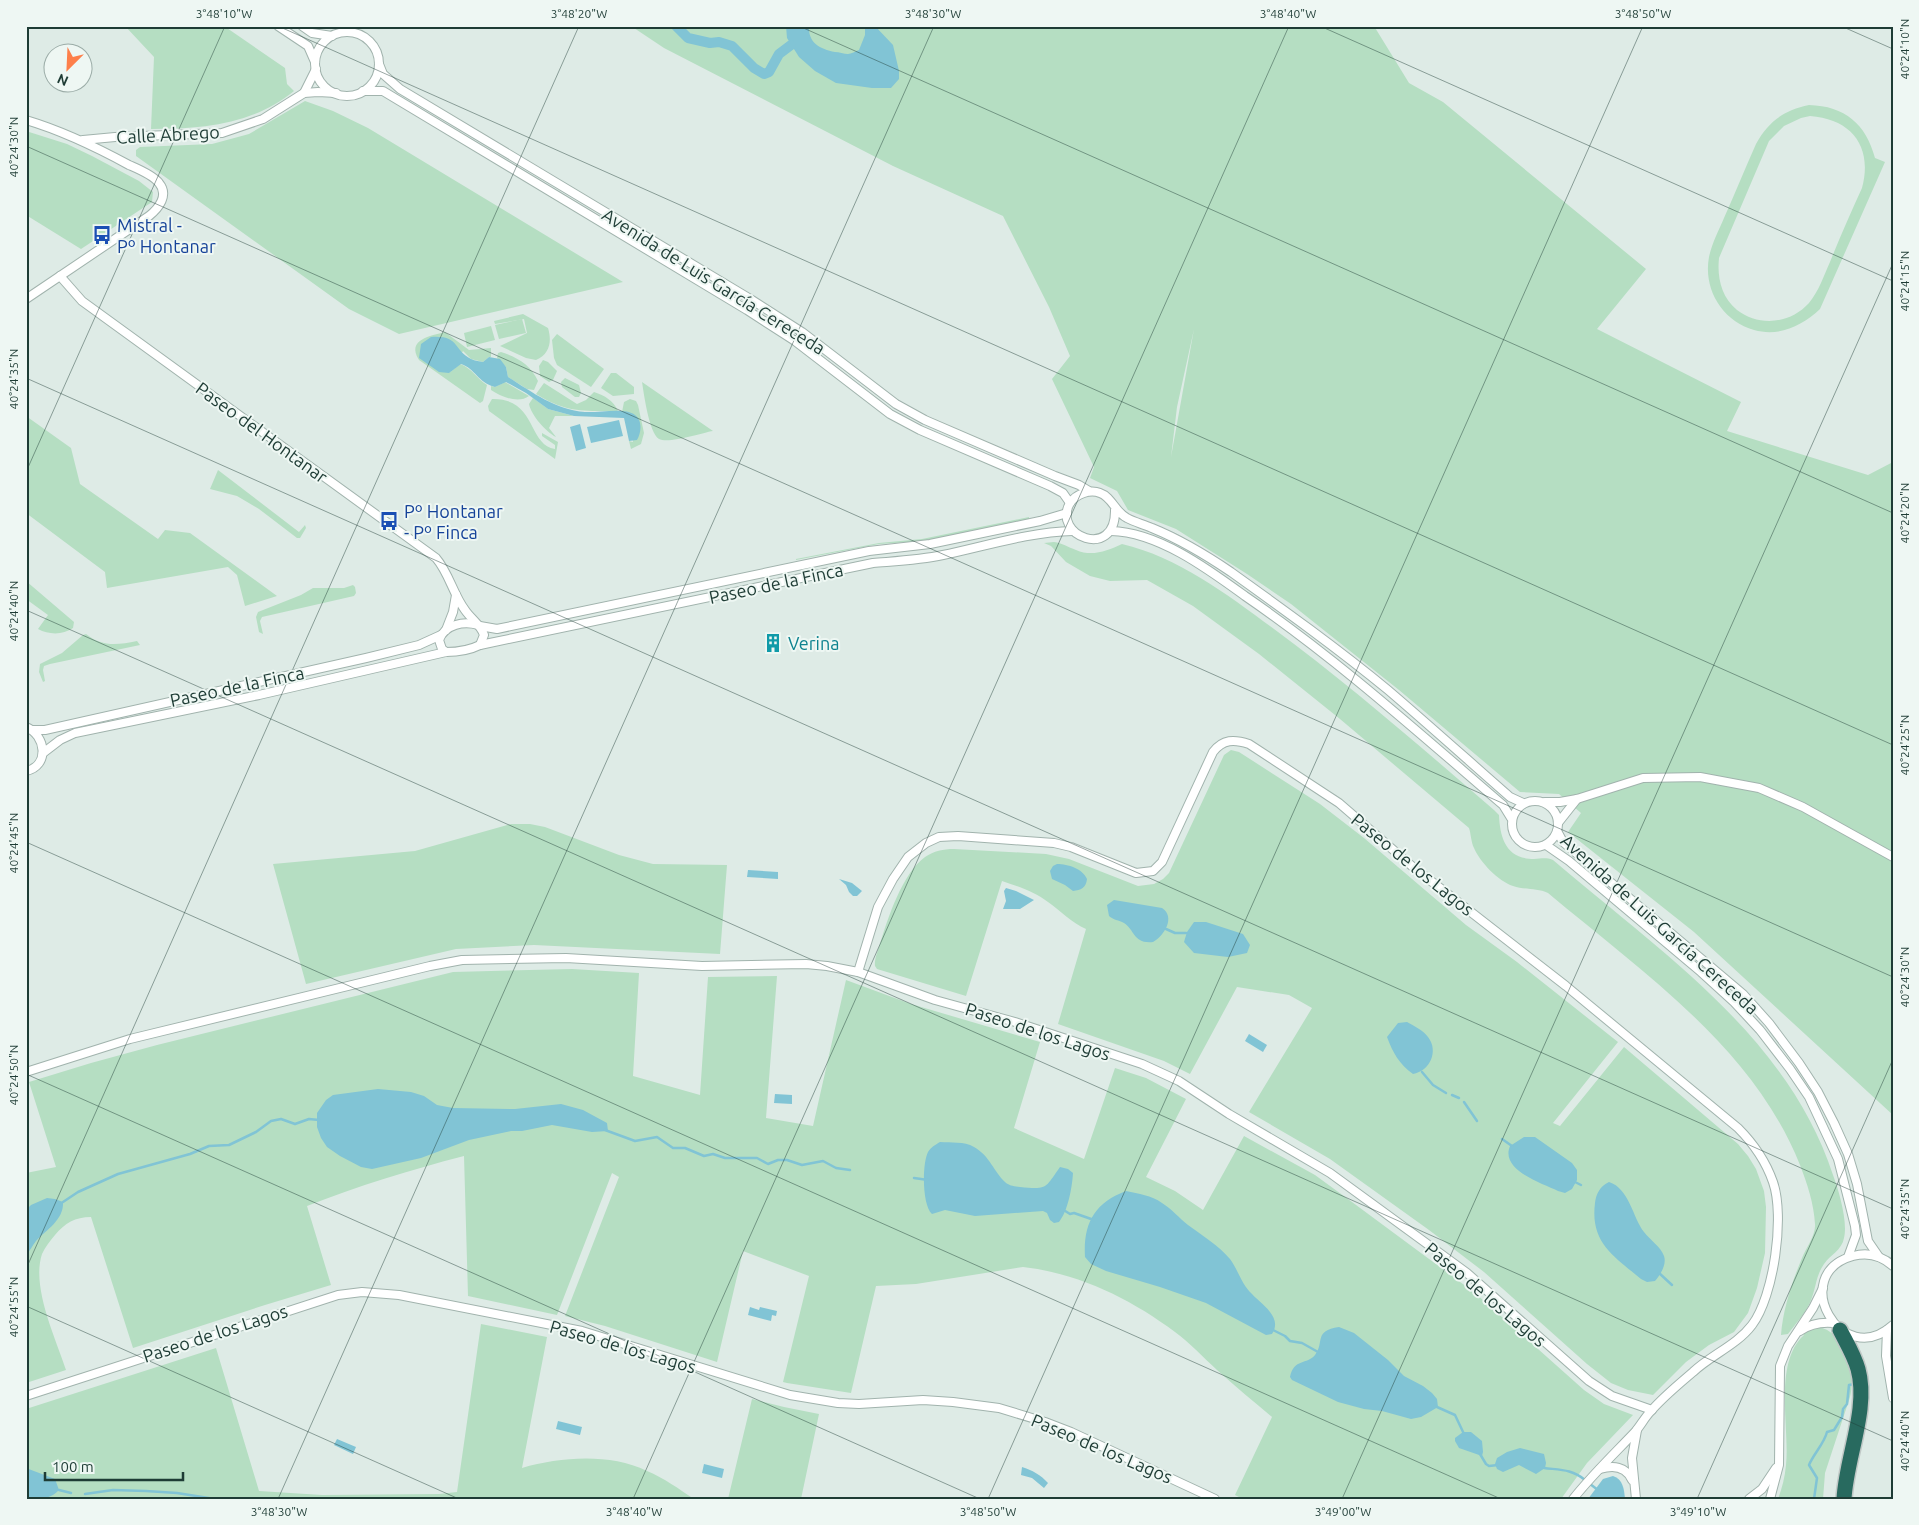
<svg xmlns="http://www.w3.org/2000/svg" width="1919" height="1525" viewBox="0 0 1919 1525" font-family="Ubuntu,sans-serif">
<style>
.green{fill:#b5dec2;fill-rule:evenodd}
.water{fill:#81c4d5}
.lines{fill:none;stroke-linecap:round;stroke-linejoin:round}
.stream{stroke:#81c4d5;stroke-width:2.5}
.canal{stroke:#81c4d5;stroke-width:10}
.minor-casing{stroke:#a1b3ad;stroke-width:10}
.motorway-casing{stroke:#c0c8c6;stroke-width:18}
.minor{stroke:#fff;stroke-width:8}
.motorway{stroke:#286a5f;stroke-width:15}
.ticks{fill:none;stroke:#1e3c35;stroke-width:1;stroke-opacity:0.45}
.labels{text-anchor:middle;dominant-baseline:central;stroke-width:4;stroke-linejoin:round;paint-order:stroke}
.street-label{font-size:18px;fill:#1e3c35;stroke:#eef7f3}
.transit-label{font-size:18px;fill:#164399;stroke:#eef7f3;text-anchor:start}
.culture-label{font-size:18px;fill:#0d838f;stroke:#eef7f3;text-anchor:start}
.neatline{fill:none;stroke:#1e3c35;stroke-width:2}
.ticks-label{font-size:12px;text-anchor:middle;fill:#1e3c35}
</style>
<rect width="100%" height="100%" fill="#deebe6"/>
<g class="green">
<path d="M125,26H224L285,68L287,84L294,91C252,125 203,129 151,129L154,57Z"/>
<path d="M631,26H1374L1409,83L1443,102L1646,269L1597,329L1741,402L1727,431L1868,475L1893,462V1115L1694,932L1568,832L1581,813L1559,794L1520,792L1399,690L1291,604L1247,574L1176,529L1128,510L1117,491L1090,478L1094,467L1052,379L1070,356L1049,307L1003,216L893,166L664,48ZM1194,329L1171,457L1177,407Z"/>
<polygon points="305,101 333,111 368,128 623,282 399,334 349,309 136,156 136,150 140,147 212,144 249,134"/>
<path d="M1809,105C1845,106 1866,124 1875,158L1885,162L1820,309C1802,326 1779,337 1754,330C1722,321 1703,289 1709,257C1712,243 1719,230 1724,218C1735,193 1745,169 1756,144C1768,122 1784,110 1809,105ZM1810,116C1852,119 1873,147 1862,188C1851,212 1840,237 1830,262C1824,275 1819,291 1809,303C1790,324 1759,327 1737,310C1721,297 1717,277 1719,258L1769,141L1784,126L1801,118Z"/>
<polygon points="26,131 67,144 92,156 139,181 153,192 152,202 81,249 26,215"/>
<path d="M523,314L548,328C552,341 550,354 536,360L526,358L500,346L527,333L524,319L495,324L494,321Z"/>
<polygon points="522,319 526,333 499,339 495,325"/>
<polygon points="491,326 495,340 467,347 464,333"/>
<path d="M445,332L469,350L491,348V357H489L483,362L471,359L463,351L449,373L460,364C472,368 477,379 487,385L483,401L480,403L419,360C406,339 431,336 445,332Z"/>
<polygon points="557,334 604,369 591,387 557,365 554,358 552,340"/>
<path d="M501,352C517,357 531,365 538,381L534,390L527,389L508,377L506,367L497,358L498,353Z"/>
<polygon points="543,360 548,362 557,371 553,380 549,382 540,376 539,366"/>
<polygon points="611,373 616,373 634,387 634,394 613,396 601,388"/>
<polygon points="565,378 579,385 581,393 579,397 575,397 562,387 561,382"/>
<path d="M505,382L529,396C519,404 501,397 491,390V386L495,387Z"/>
<path d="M642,382L713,431C701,433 669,444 659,439C649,433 644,394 642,382Z"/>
<path d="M544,383L577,404L586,400L594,392C605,396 613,400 618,411C583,411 567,413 536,394Z"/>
<path d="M533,398L548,409L574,416H555L549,428L556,437C546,432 531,415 529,404Z"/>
<path d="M492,399C537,398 527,444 555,449V445L542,436V433L558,442L555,459L489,411L488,406Z"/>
<polygon points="630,399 636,401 638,405 644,433 641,444 631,449 629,441 633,442 628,412 622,412 624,402"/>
<polygon points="26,416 71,448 80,484 158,539 165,530 190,533 277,596 245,606 237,575 228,567 107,588 105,572 26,513"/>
<polygon points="218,470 299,532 305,525 306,528 300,538 297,538 259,509 237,496 210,489"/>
<polygon points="1029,517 1029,519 925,541 879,544 796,560 796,559 879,543 922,539"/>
<path d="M1054,542C1062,543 1068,547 1076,550C1092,557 1107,551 1122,544C1178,557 1228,595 1274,629C1350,685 1422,748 1494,810L1499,815C1500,838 1506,859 1534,859C1541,859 1545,857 1553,860C1659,951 1788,1036 1833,1175C1839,1191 1848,1222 1844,1238C1842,1250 1830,1255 1824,1264C1816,1275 1816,1288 1811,1300C1806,1313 1796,1323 1788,1334L1781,1335C1783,1309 1792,1282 1802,1258C1806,1248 1816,1235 1815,1224C1814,1204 1807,1183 1800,1165C1753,1047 1642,972 1548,893C1537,888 1525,890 1513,886C1498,881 1480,862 1474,848C1471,842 1471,834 1469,828L1340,719L1259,654L1193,606L1147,580L1110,581L1090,576L1066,562L1051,546L1044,543Z"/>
<path d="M26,581L74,622L73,628C63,635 49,635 38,629L48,615L26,599Z"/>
<polygon points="353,585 355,587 356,593 354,596 262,617 260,621 263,634 259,632 256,617 258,612 301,595 313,588 344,588"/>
<path d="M86,634C102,647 117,645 137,641L140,645L50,664L44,666L43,670L45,681L43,682L39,672L40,664L62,653L83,635Z"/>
<path d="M1231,750L1239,752L1320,804L1364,838L1466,925L1517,962L1618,1042L1553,1123L1560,1126L1624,1047L1738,1144L1748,1156L1756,1169L1764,1191L1766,1207L1765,1253L1757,1288L1748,1313L1734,1332L1709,1345L1686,1362L1653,1395L1628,1390L1611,1383L1587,1364L1484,1272L1429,1230L1330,1159L1249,1112L1312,1008L1289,995L1237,987L1190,1074L1164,1061L1058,1024L1086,929C1072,923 1061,911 1048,902C1035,892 1017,886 1002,881L966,996L877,969L875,966C874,959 878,951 880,944C888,918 902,874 925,857C934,851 943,849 954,849L1046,854L1069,859L1138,886L1154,884L1163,879L1169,873L1224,755Z"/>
<polygon points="511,824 530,824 545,827 619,855 653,864 727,865 720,954 534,945 456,949 306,984 273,864 415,851"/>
<path d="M572,969L639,973L633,1076L700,1095L708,977L777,976L766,1118L813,1126L846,980L911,1004L1040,1042L1014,1128L1084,1159L1115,1068L1146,1078L1186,1099L1146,1177L1175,1191L1203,1210L1244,1136L1315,1175L1352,1202L1475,1293L1584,1390L1604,1404L1633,1415L1587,1463L1561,1499H1243L1235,1495L1272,1417C1254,1402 1235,1386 1217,1370C1203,1357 1190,1343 1175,1332C1131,1299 1078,1273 1023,1267L916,1284L876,1286L851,1393L787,1383L783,1382L809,1276L743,1251L717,1362L605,1326L565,1316L619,1177L612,1173L557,1315L468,1296L464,1156C410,1170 358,1186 307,1206L331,1285L265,1305L133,1348L91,1217C75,1217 65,1223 55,1235C50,1241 45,1247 42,1254C31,1287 56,1339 66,1370L26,1383V1173L56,1167L29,1082L91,1063L157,1045L453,972Z"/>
<path d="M481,1324L547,1337L522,1468C561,1457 609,1453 647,1471C664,1478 679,1489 694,1499H26V1409L216,1348L259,1491L322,1495L439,1494L457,1492Z"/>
<path d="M1819,1327C1846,1333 1856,1373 1850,1397L1825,1473L1823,1499H1778C1782,1488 1785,1477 1786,1465C1790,1428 1773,1363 1804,1335L1803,1333L1810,1328Z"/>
<polygon points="752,1399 784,1407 819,1414 801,1499 728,1499"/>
</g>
<g class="water">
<path d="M786,26H809C808,43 820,49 835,52C839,52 844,54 848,54C851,54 856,51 859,50L865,35V26H875L893,45L899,71V79L891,88H872L836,83L815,71L799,57L787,38Z"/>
<path d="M431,337C460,335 453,350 471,359C475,361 480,361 483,362L489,357L500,359L506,367L508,377C532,392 556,410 585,412C599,413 625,407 635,415C643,421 641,433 637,440L629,441L624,418L574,416L548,409L526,393L506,382L495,387C477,382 476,369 461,364L449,373L439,372L419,358L421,344Z"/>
<polygon points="619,420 623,436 591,443 587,427"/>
<polygon points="580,424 586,448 576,451 570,427"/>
<path d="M1057,864C1068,864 1083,869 1087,879C1086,888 1081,890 1073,891L1065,885L1052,879L1050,871L1053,866Z"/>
<polygon points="748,870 778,872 778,879 747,877"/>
<polygon points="839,879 852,883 862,891 857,896 853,896 849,892 846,885"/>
<polygon points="1006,888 1016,891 1034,900 1020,909 1003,909 1006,901 1004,891"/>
<path d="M1114,900L1162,908C1176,917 1164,936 1153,942C1133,944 1135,930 1124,923C1119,920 1113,920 1109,916L1107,905Z"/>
<polygon points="1194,922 1206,922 1243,934 1250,945 1247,953 1228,957 1194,953 1184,942 1187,932"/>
<path d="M1407,1022C1414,1026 1423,1030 1428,1037C1439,1051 1430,1071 1413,1074C1399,1064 1393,1053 1387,1037L1398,1023Z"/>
<polygon points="1249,1034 1267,1045 1263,1052 1245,1041"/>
<polygon points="378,1089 411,1092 424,1096 437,1105 453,1108 515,1109 561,1104 583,1110 607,1123 608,1131 592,1132 552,1125 522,1131 511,1131 469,1140 421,1158 372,1169 361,1167 340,1156 327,1147 321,1138 317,1127 317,1113 326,1100 333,1095"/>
<polygon points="775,1094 792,1095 792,1104 774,1103"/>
<path d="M1524,1137H1535L1572,1163L1577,1170V1180L1572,1189L1565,1193L1558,1191C1541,1183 1500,1170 1510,1146Z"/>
<path d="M940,1142C951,1143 964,1141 974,1147C990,1156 994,1172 1005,1182C1009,1186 1014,1186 1020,1187C1048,1190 1045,1188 1060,1167L1068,1169L1073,1173C1072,1188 1068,1211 1059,1222L1054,1223L1050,1220L1047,1213L1043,1211L975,1216L945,1210L932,1214C922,1205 922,1164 928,1152C931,1147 935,1145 940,1142Z"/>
<path d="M1609,1182C1629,1188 1633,1218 1644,1232C1650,1240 1661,1247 1664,1256C1667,1265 1660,1275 1655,1281L1647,1282L1641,1279C1614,1256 1590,1243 1595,1203C1596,1194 1600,1186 1609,1182Z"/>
<path d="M1126,1191C1139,1194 1151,1195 1162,1203C1172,1209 1179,1218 1188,1225C1203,1236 1218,1245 1230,1259C1238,1270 1242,1285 1252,1294C1262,1305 1283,1317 1272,1334L1266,1335L1206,1303L1160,1287L1106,1271L1091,1264L1085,1257C1083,1224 1094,1203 1126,1191Z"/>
<path d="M47,1198L55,1199L63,1202C64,1220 46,1230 36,1241C32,1246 30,1251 26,1255V1210L31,1205Z"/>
<polygon points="750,1307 759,1310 760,1307 777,1311 776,1316 772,1315 771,1321 748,1315"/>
<path d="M1339,1327L1354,1333L1388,1360L1404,1376L1423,1386L1432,1393L1437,1399L1438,1407L1421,1417L1411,1419L1382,1411L1364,1409L1338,1402L1292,1380L1290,1377C1294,1358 1307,1365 1315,1355C1325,1342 1313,1331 1339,1327Z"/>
<polygon points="558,1421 582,1427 580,1435 556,1429"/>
<polygon points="1463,1432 1471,1432 1482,1441 1483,1452 1482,1456 1459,1448 1455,1441 1455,1438"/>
<polygon points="337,1439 356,1447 353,1454 334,1445"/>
<polygon points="1520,1448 1544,1454 1546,1463 1545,1468 1536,1474 1519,1465 1503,1472 1497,1469 1495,1464 1497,1458 1507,1452"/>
<polygon points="704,1464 724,1469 722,1478 702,1473"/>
<path d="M1022,1467C1032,1470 1041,1475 1048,1483L1044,1488L1032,1478L1021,1475Z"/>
<path d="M26,1468L55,1479L59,1490C50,1500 38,1499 26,1499Z"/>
<path d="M1613,1476C1623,1479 1624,1489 1625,1499H1588L1603,1479Z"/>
</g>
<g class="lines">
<g class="stream">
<polyline points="1166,929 1175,933 1186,933"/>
<polyline points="1422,1072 1433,1085 1446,1093"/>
<polyline points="1452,1095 1459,1098"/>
<polyline points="1464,1102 1477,1121"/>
<polyline points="605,1130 635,1141 657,1137 673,1148 685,1148 704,1156 713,1154 725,1158 757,1158 768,1164 778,1160 787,1160 802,1165 823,1161 836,1168 850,1170"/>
<polyline points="1502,1139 1512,1146"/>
<polyline points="914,1178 928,1180"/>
<polyline points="1573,1181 1581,1185"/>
<polyline points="63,1202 78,1192 118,1174 190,1154 209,1146 229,1145 256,1132 271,1121 281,1119 295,1124 309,1119 319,1120"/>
<polyline points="1062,1209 1070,1214 1074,1213 1094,1220"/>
<polyline points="1659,1273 1672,1285"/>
<polyline points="1273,1330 1285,1336 1290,1341 1302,1343 1318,1352"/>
<polyline points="1437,1407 1455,1415 1464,1434"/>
<polyline points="1480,1454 1486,1464 1489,1466 1498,1465"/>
<path d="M1544,1468C1560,1470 1572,1469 1585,1480"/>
<polyline points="1590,1484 1598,1490"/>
<polyline points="59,1490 71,1493"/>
<polyline points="85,1494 113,1490 146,1491 177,1493 215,1499"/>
<path d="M1814,1499L1817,1478L1809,1465C1814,1453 1824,1444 1827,1432L1834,1430L1842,1417L1843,1409L1847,1404L1849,1385L1854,1384"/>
</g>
<polyline class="canal" points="676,26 688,38 710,43 719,42 732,46 754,68 764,74 769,72 779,54 791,45"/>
<g class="minor-casing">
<g id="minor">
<polyline points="278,26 308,46 315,62"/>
<polyline points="302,26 312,33 332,36"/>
<circle cx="347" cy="64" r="32"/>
<polyline points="379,64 383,74 400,89 752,300 802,332 896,404 925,420 1055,476 1079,485 1089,491"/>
<polyline points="363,91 383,91 747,310 795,341 890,414 920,430 1050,486 1063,493 1070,503"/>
<polyline points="304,93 316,69"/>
<path d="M26,120C63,131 96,147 129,165C138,169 153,175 159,183C169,195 159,208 149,216L26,299"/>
<polyline points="83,140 115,137 222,133 263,119 304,93 318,92 336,93"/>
<path d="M1115,510C1116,561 1051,536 1070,503C1076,494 1090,489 1100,493C1112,497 1115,512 1127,518C1134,522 1143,524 1152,528C1179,539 1206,555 1231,572C1284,610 1337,648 1388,690C1429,725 1470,762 1510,797L1523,803"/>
<path d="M1111,531C1158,532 1208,569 1245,596C1337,659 1419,733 1503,805L1511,818"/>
<polyline points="480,626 497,629 869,551 930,544 1040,521 1067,513"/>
<polyline points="446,630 453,612 456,595"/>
<path d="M480,645L873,563C897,561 920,560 943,555C986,546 1029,532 1073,531"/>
<path d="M446,652L442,649L439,640C445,624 464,621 478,625"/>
<path d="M26,727C46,735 50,766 26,771"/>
<polyline points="32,730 45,730 366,658 419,645 441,635"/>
<path d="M43,753L60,740L75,733L259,695L446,652C458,652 470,650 480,645L484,635C481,625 471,619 465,610C453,594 449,573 436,558L82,301L60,276"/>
<circle cx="1535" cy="824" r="23"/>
<polyline points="1545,802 1560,802 1577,799 1643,778 1700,777 1759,788 1803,807 1893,857"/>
<polyline points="1558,823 1577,799"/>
<polyline points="1557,831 1563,842 1743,994 1769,1023 1799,1063 1818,1092 1834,1123 1848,1154 1857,1184 1868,1241 1879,1257"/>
<polyline points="1546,845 1569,861 1701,972 1734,1002 1760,1030 1790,1069 1809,1097 1838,1159 1855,1226 1856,1235 1848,1257"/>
<path d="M858,972L878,907L893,879L908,857L926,843L939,837L958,836L1054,843L1071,847L1136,873L1153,871L1162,862L1213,752C1223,739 1234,739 1249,744L1339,803L1413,867L1566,986L1738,1128C1753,1143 1766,1162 1773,1182C1785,1216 1774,1296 1752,1325C1737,1345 1711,1355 1693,1372C1679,1384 1663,1397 1651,1411C1645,1417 1641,1425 1635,1432C1614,1454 1592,1475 1573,1499"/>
<polyline points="26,1072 130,1039 430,966 462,960 566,958 702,966 806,964 827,966 858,972 935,1000 1015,1022 1142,1064 1179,1081 1229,1114 1330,1173 1467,1273 1589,1381 1612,1396 1652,1410"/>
<path d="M1893,1266C1882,1256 1868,1252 1853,1256C1787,1274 1841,1372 1893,1325"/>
<polyline points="1887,1330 1886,1356 1893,1398"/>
<path d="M1800,1331C1810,1324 1821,1322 1833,1323"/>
<polyline points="26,1396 338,1295 362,1292 399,1295 582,1331 790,1395 838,1403 859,1404 923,1400 953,1402 999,1408 1045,1422 1071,1432 1215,1499"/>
<path d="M1600,1469C1613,1465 1626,1466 1632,1480"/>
<polyline points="1636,1499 1632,1458 1637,1430"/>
<polyline points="1749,1499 1762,1489 1776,1468"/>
<polyline points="1770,1499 1779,1465 1780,1366 1788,1346 1813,1308 1823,1288"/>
</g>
</g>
<g class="motorway-casing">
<path id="motorway" d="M1840,1330C1846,1342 1854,1355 1858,1369C1869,1409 1846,1458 1844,1499"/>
</g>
<use href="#minor" class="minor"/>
<use href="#motorway" class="motorway"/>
</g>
<path class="ticks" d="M278,26L1893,745M799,26L1893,513M1320,26L1893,281M1841,26L1893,49M26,146L1893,977M26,378L1893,1209M26,472L225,26M26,610L1893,1441M26,842L1501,1499M26,1074L980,1499M26,1269L579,26M26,1306L459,1499M278,1499L934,26M633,1499L1289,26M988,1499L1643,26M1342,1499L1893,263M1697,1499L1893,1059"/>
<defs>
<g id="bus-bare" transform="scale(1.5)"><path d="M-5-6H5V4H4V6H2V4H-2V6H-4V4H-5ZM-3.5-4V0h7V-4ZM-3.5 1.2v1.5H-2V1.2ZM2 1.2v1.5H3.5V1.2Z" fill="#1a4fb4" stroke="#eef7f3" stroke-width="2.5" paint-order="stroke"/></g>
<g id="building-bare" transform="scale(1.5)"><path d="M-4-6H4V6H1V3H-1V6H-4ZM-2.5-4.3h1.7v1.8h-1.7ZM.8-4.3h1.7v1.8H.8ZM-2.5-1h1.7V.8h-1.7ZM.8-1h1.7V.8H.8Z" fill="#0f9aa8" stroke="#eef7f3" stroke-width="2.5" paint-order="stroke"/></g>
</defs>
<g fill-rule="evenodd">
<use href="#bus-bare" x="102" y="235"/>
<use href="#bus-bare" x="389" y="521"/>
<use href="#building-bare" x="773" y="643"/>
</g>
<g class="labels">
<g class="street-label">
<text transform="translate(168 134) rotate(-3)">Calle Abrego</text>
<text transform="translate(714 281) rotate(32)">Avenida de Luis García Cereceda</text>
<text transform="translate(262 432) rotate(36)">Paseo del Hontanar</text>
<text transform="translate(776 583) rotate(-12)">Paseo de la Finca</text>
<text transform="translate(237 686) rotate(-12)">Paseo de la Finca</text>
<text transform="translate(1413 864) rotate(39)">Paseo de los Lagos</text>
<text transform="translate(1660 924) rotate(42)">Avenida de Luis García Cereceda</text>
<text transform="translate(1038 1031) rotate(18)">Paseo de los Lagos</text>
<text transform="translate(1486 1294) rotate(40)">Paseo de los Lagos</text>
<text transform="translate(215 1333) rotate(-18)">Paseo de los Lagos</text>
<text transform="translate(623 1346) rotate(16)">Paseo de los Lagos</text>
<text transform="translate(1102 1448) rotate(23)">Paseo de los Lagos</text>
</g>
<g class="transit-label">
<text x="117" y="225">Mistral -<tspan x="117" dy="21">Pº Hontanar</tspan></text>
<text x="404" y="511">Pº Hontanar<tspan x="404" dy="21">- Pº Finca</tspan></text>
</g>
<g class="culture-label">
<text x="788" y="643">Verina</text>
</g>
</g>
<rect width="1919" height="1525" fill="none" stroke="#eef7f3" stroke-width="55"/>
<g transform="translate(68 68) rotate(204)"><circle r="24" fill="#eef7f3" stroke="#9baca7"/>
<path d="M0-4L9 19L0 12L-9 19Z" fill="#fd7f4a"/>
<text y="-8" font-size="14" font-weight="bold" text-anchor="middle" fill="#1e3c35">N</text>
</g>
<path d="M45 1472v8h138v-8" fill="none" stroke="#1e3c35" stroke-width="2.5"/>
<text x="52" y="1472" font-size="15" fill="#1e3c35" stroke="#eef7f3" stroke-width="4" paint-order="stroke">100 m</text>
<rect x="28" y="28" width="1864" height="1470" class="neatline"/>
<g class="ticks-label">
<text x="224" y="18">3°48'10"W</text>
<text x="579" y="18">3°48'20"W</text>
<text x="933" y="18">3°48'30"W</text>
<text x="1288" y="18">3°48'40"W</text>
<text x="1643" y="18">3°48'50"W</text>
<text transform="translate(1905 49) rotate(-90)" y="4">40°24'10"N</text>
<text transform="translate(14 147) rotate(-90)" y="4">40°24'30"N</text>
<text transform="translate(1905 281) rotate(-90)" y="4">40°24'15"N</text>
<text transform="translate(14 379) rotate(-90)" y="4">40°24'35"N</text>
<text transform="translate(1905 513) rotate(-90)" y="4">40°24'20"N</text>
<text transform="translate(14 611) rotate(-90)" y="4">40°24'40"N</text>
<text transform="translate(1905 745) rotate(-90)" y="4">40°24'25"N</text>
<text transform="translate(14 843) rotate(-90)" y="4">40°24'45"N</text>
<text transform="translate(1905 977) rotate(-90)" y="4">40°24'30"N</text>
<text transform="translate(14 1075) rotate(-90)" y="4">40°24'50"N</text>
<text transform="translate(1905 1209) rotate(-90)" y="4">40°24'35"N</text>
<text transform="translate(14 1307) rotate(-90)" y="4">40°24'55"N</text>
<text transform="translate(1905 1441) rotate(-90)" y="4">40°24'40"N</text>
<text x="279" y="1516">3°48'30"W</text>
<text x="634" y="1516">3°48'40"W</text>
<text x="988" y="1516">3°48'50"W</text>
<text x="1343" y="1516">3°49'00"W</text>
<text x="1698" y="1516">3°49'10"W</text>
</g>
</svg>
